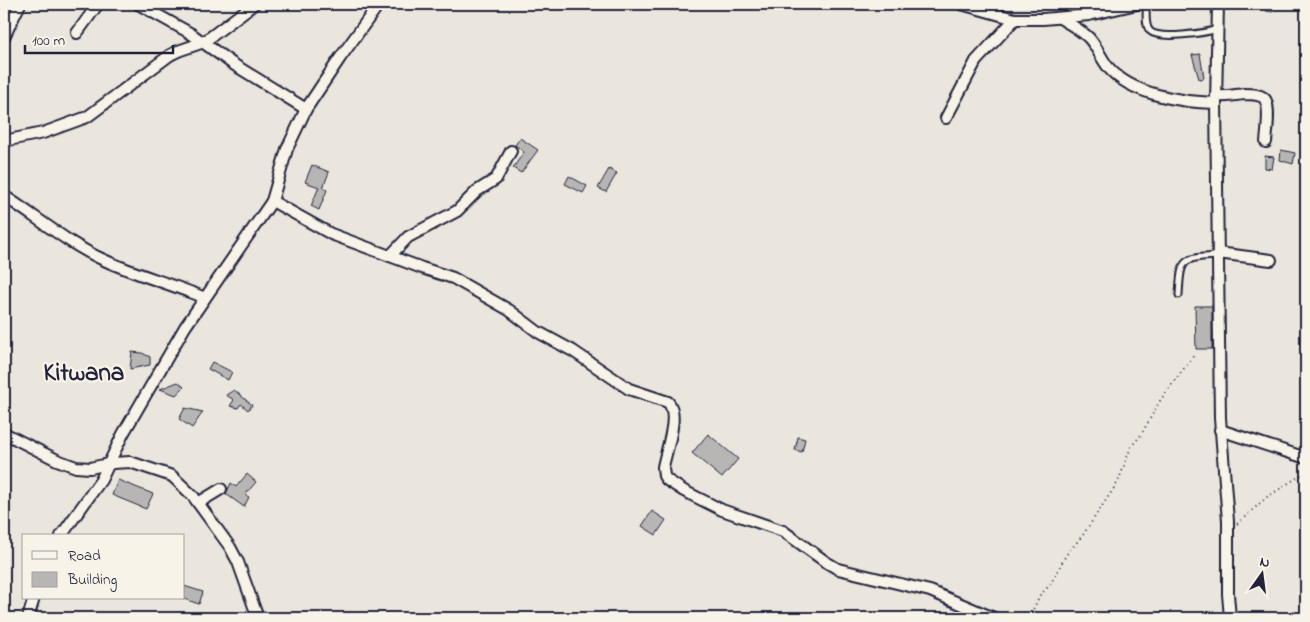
<svg xmlns="http://www.w3.org/2000/svg" width="1310" height="622" viewBox="0 0 1310 622" font-family="'Indie Flower',sans-serif">
<style>
.building{fill:#b8b6b5;stroke:#22223b}
.lines{fill:none;stroke-linecap:round;stroke-linejoin:round}
.service-casing{stroke:#22223b;stroke-width:9}
.minor-casing{stroke:#22223b;stroke-width:14}
.path{stroke:#22223b;stroke-width:2;stroke-dasharray:1 4;stroke-linecap:butt}
.service{stroke:#f7f3e8;stroke-width:5}
.minor{stroke:#f7f3e8;stroke-width:10}
.labels{text-anchor:middle;dominant-baseline:central;stroke-width:4.5;stroke-linejoin:round;paint-order:stroke}
.quarter-label{font-size:25px;font-weight:bold;fill:#22223b;stroke:#f7f3e8}
</style>
<rect width="100%" height="100%" fill="#eae6de"/>
<filter id="ink" filterUnits="userSpaceOnUse"><feTurbulence type="fractalNoise" baseFrequency=".02" numOctaves="2"/><feDisplacementMap in="SourceGraphic" scale="10" xChannelSelector="R" yChannelSelector="G"/><feConvolveMatrix kernelMatrix="1 2 1 2 8 2 1 2 1" color-interpolation-filters="sRGB"/></filter>
<g filter="url(#ink)">
<g class="building">
<polygon points="1266,4 1274,4 1273,12 1266,11"/>
<polygon points="1200,54 1204,78 1199,79 1192,55"/>
<polygon points="520,138 538,150 521,173 513,168 524,152 515,145"/>
<polygon points="1281,150 1295,153 1293,164 1280,160"/>
<polygon points="1265,156 1274,157 1272,169 1265,168"/>
<polygon points="312,165 329,172 323,188 327,190 319,210 311,206 319,187 305,182"/>
<polygon points="609,169 617,173 606,192 598,188"/>
<polygon points="569,176 587,186 583,193 565,184"/>
<polygon points="1195,306 1212,306 1212,349 1196,349"/>
<polygon points="132,352 142,353 150,357 150,365 130,369"/>
<polygon points="212,362 232,372 228,380 208,369"/>
<polygon points="178,382 184,387 176,395 160,389"/>
<polygon points="234,390 252,405 248,410 241,404 238,408 230,406 234,400 226,395"/>
<polygon points="185,408 203,412 192,428 179,419"/>
<polygon points="708,434 738,459 722,478 692,453"/>
<polygon points="798,437 805,439 802,452 795,450"/>
<polygon points="247,474 256,482 245,495 249,497 244,507 226,494 231,483 236,487"/>
<polygon points="118,480 153,494 146,509 112,495"/>
<polygon points="652,511 666,520 656,535 642,526"/>
<polygon points="184,586 203,592 199,604 184,599"/>
</g>
<g class="lines">
<g class="service-casing">
<g id="service">
<path d="M1146,4C1147,11 1144,25 1150,31C1159,40 1206,33 1217,29"/>
<path d="M1179,295C1181,258 1182,258 1218,256"/>
</g>
</g>
<g class="minor-casing">
<g id="minor">
<polyline points="138,4 190,33 233,64 306,109"/>
<polyline points="961,4 1015,19 1043,19 1089,15 1137,4"/>
<polyline points="1218,4 1216,103 1220,418 1228,521 1228,594 1230,618"/>
<path d="M1060,18C1070,24 1081,30 1089,38C1097,47 1101,58 1108,67C1131,95 1182,102 1216,103"/>
<polyline points="77,33 98,4"/>
<polyline points="4,37 20,4"/>
<path d="M1216,96C1226,97 1234,95 1244,94C1251,94 1263,94 1266,101C1270,111 1267,131 1266,142"/>
<polyline points="946,118 976,61 1015,19"/>
<polyline points="4,141 43,133 87,117 170,55 178,51 204,42 254,4"/>
<path d="M4,196C37,217 68,244 104,260C137,275 172,284 205,298"/>
<path d="M272,201L331,234L422,268L453,278L509,310L538,332L573,351L629,389L668,402C680,415 666,450 663,467L664,476L667,480L684,491L722,510L783,531L826,562L838,569L930,591L994,618"/>
<polyline points="1218,253 1271,260"/>
<polyline points="390,256 408,237 457,211 477,191 496,179 511,151"/>
<polyline points="1220,430 1306,458"/>
<polyline points="4,433 57,460 76,467 90,468 113,463 130,462 172,476 193,496 230,547 238,562 258,618"/>
<polyline points="198,503 221,489"/>
<polyline points="61,536 101,480 123,434 185,327 272,201 287,149 306,109 340,58 379,4"/>
<polyline points="28,618 34,598"/>
</g>
</g>
<g class="path">
<polyline points="669,8 672,4"/>
<polyline points="1237,524 1267,497 1306,472"/>
<polyline points="1029,618 1040,595 1050,585 1066,555 1083,535 1118,482 1131,447 1141,435 1161,399 1194,355"/>
</g>
<use href="#service" class="service"/>
<use href="#minor" class="minor"/>
</g>
</g>
<g class="labels">
<g class="quarter-label">
<text x="84" y="374">Kitwana</text>
</g>
</g>
<rect width="1310" height="622" fill="none" stroke="#f7f3e8" stroke-width="20"/>
<rect x="10" y="10" width="1290" height="602" fill="none" stroke="#22223b" stroke-width="2" filter="url(#ink)"/>
<rect x="22" y="534" width="162" height="65" fill="#f7f3e8" stroke="#a29fa3"/>
<rect x="32" y="551" width="25" height="8" fill="#f7f3e8" stroke="#a29fa3"/>
<text x="68" y="560" font-size="15" fill="#22223b">Road</text>
<rect x="32" y="572" width="25" height="15" fill="#b8b6b5" stroke="#a29fa3"/>
<text x="68" y="584" font-size="15" fill="#22223b">Building</text>
<g transform="translate(1262 574) rotate(14)" stroke="#f7f3e8" stroke-width="4" paint-order="stroke">
<path d="M0-4L9 19L0 12L-9 19Z" fill="#22223b"/>
<text y="-8" font-size="14" font-weight="bold" text-anchor="middle" fill="#22223b">N</text>
</g>
<path d="M25 45v8h148v-8" fill="none" stroke="#22223b" stroke-width="2.5"/>
<text x="32" y="45" font-size="15" fill="#22223b" stroke="#f7f3e8" stroke-width="4" paint-order="stroke">100 m</text>
</svg>
